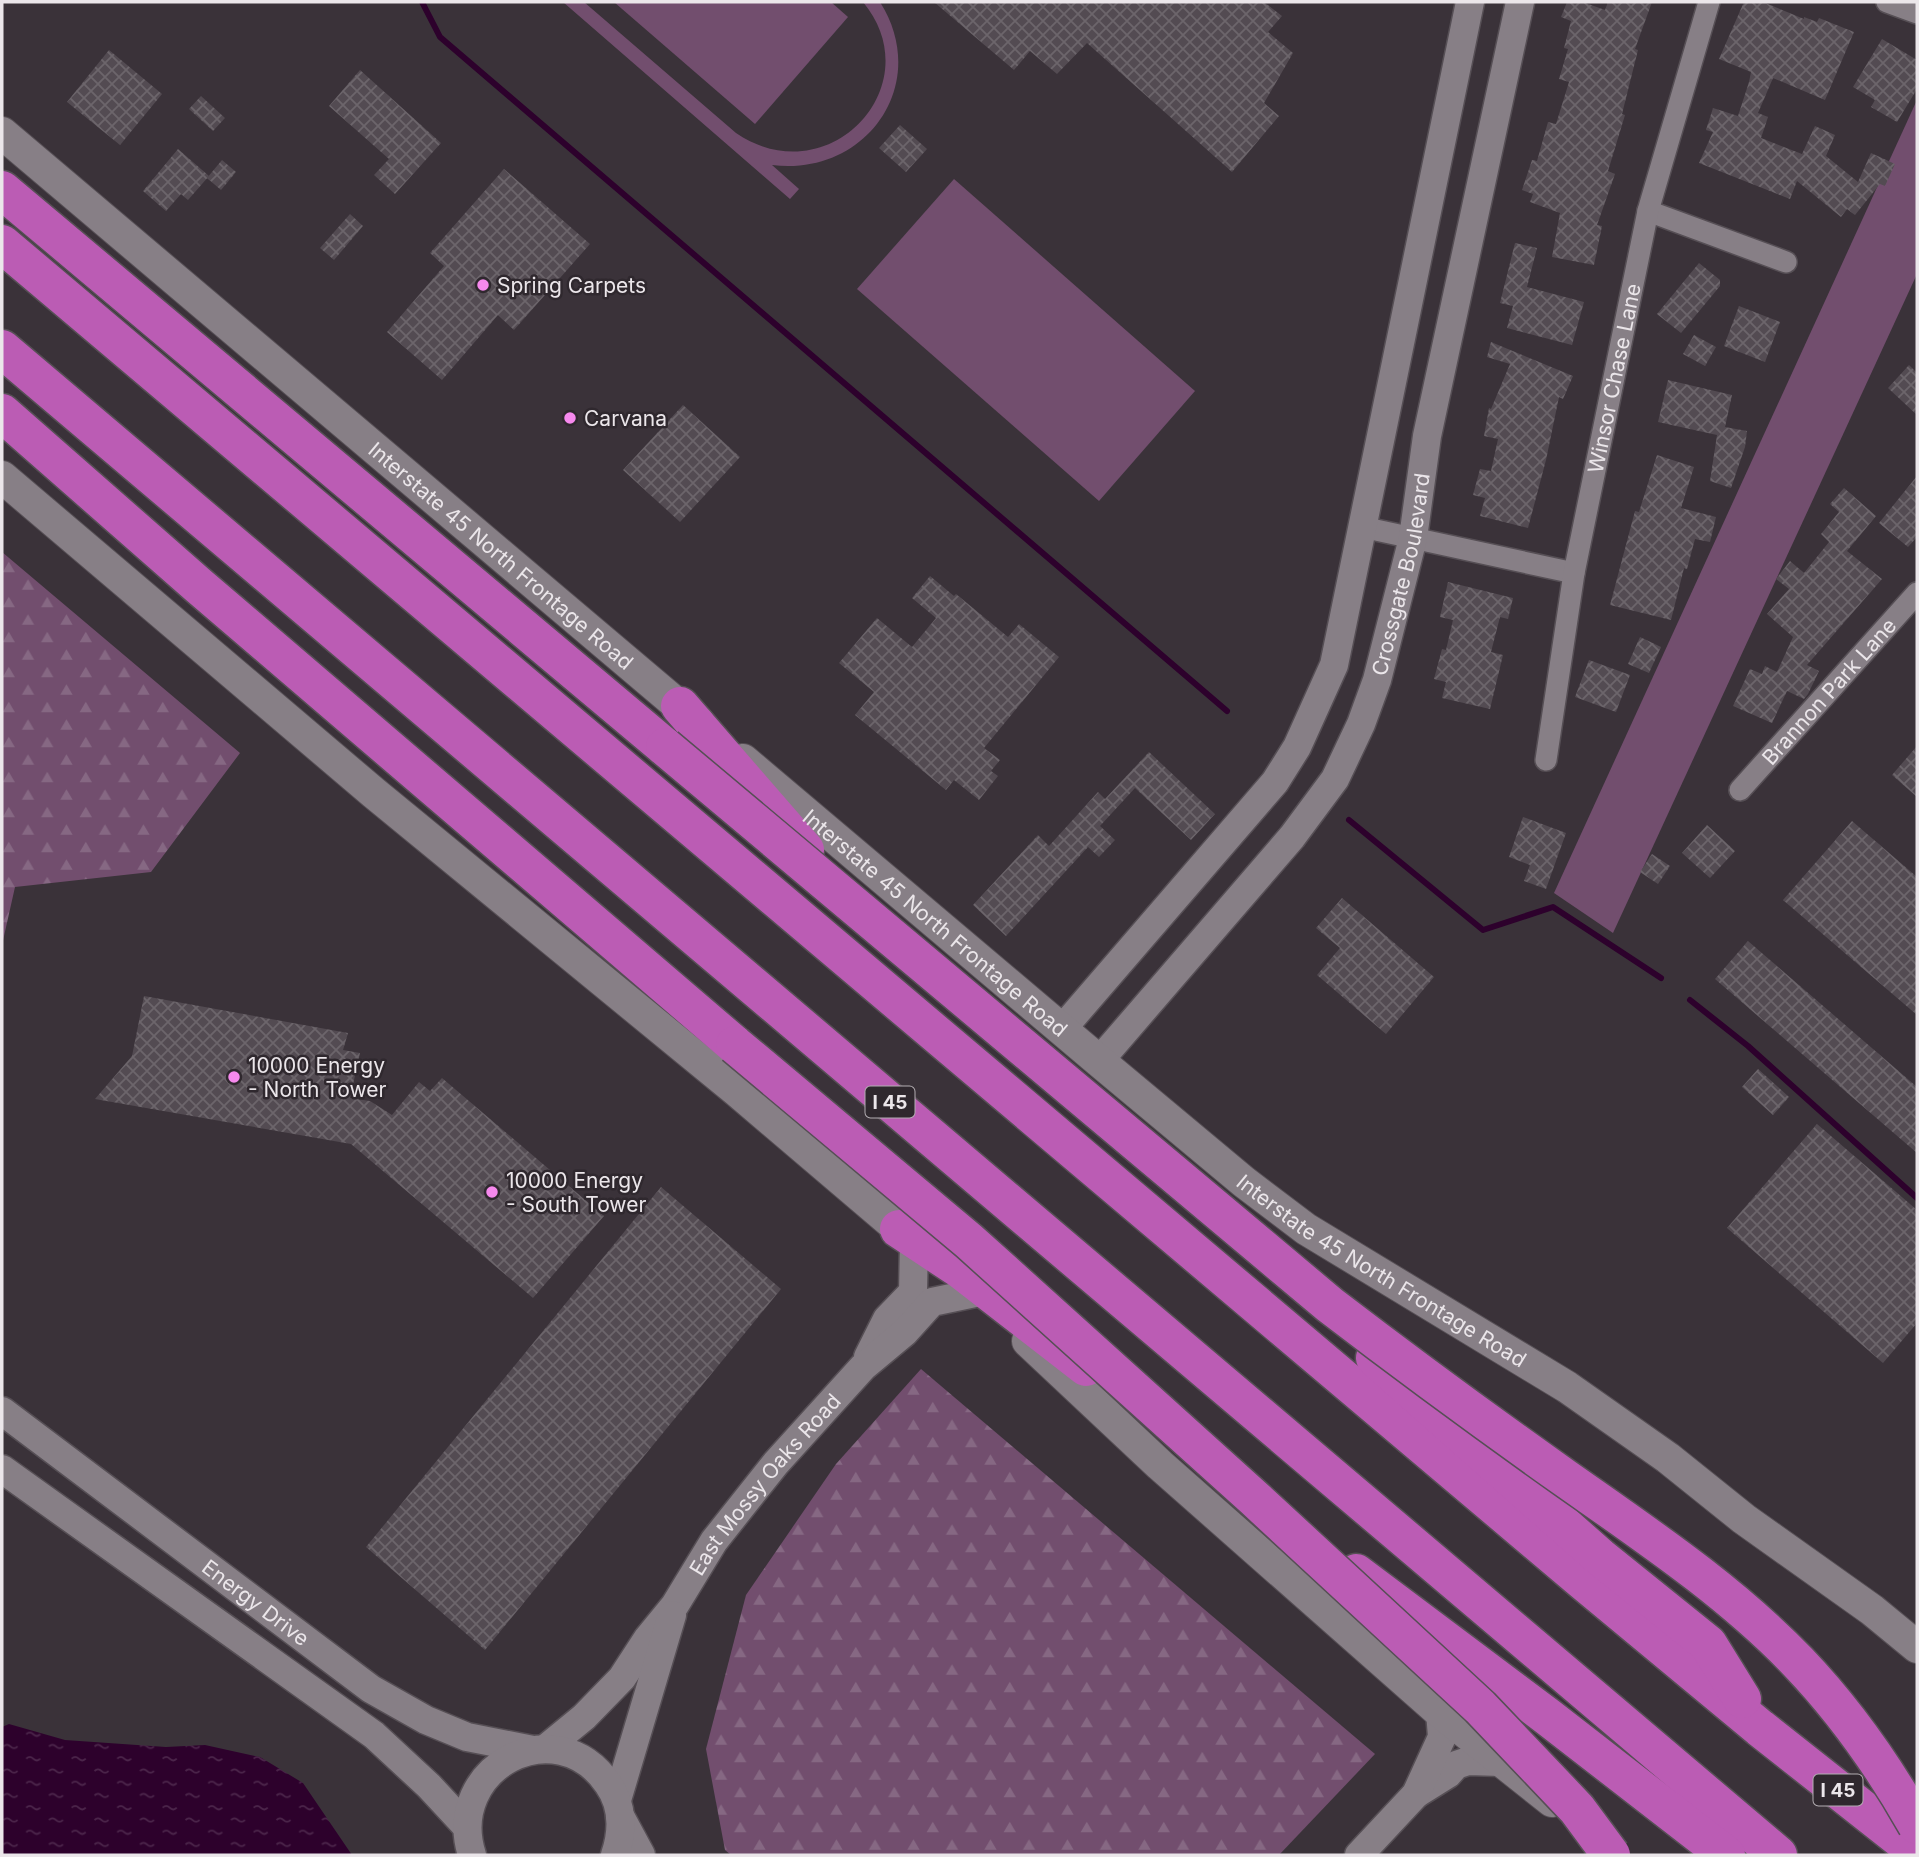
<svg xmlns="http://www.w3.org/2000/svg" width="1919" height="1857" viewBox="0 0 1919 1857" font-family="Inter,sans-serif">
<style>
.grass{fill:#724e6e}
.forest{fill:url(#forest-firs)}
.water{fill:url(#water-ripples)}
.lines{fill:none;stroke-linecap:round;stroke-linejoin:round}
.stream{stroke:#2d012c;stroke-width:6}
.building{fill:url(#building-cross-hatch)}
.minor-casing{stroke:#564f55;stroke-width:24}
.tertiary-casing{stroke:#564f55;stroke-width:31}
.secondary-casing{stroke:#564f55;stroke-width:34}
.motorway-casing{stroke:#564f55;stroke-width:41}
.minor{stroke:#877f86;stroke-width:21}
.tertiary{stroke:#877f86;stroke-width:28}
.secondary{stroke:#877f86;stroke-width:32}
.motorway{stroke:#bb5cb4;stroke-width:38}
.motorway-bridge-casing{stroke:#564f55;stroke-width:41;stroke-linecap:butt}
.motorway-bridge{stroke:#bb5cb4;stroke-width:38}
.poi-dot{fill:#f689ed;stroke:#2f282e;stroke-width:2.5}
.labels{text-anchor:middle;dominant-baseline:central;stroke-width:5;stroke-linejoin:round;paint-order:stroke}
.shield{fill:#2f282e;stroke:#b3adb2;stroke-width:2}
.shield-label{font-size:19px;font-weight:bold;fill:#ebe6ea}
.poi-label{font-size:21px;fill:#ebe6ea;stroke:#2f282e;text-anchor:start}
.street-label{font-size:21px;fill:#ebe6ea;stroke:#2f282e}
</style>
<defs>
<pattern id="forest-firs" width="22" height="20" patternUnits="userSpaceOnUse" patternTransform="scale(1.75)"><rect width="22" height="20" fill="#724e6e"/><path d="M5 1l3.5 6h-7zM16 11l3.5 6h-7z" fill="#866883"/></pattern>
<pattern id="water-ripples" width="26" height="14" patternUnits="userSpaceOnUse" patternTransform="scale(1.75)"><rect width="26" height="14" fill="#2d012c"/><path d="M2 4q2-2 4 0t4 0M15 11q2-2 4 0t4 0" fill="none" stroke="#4c264b"/></pattern>
<pattern id="building-cross-hatch" width="8" height="8" patternUnits="userSpaceOnUse" patternTransform="scale(1.75)"><rect width="8" height="8" fill="#534b52"/><path d="M0 0l8 8M0 8l8-8" fill="none" stroke="#6c656b"/></pattern>
</defs>
<rect width="100%" height="100%" fill="#3a3239"/>
<g class="grass">
<path d="M563,2H584L736,133C829,196 932,85 863,2H880C932,84 866,177 772,165L799,189L790,199Z"/>
<polygon points="614,2 831,2 848,17 755,124"/>
<polygon points="1917,100 1917,274 1613,933 1554,893"/>
<polygon points="954,179 1195,391 1099,501 857,289"/>
</g>
<g class="forest">
<polygon points="2,552 240,753 151,872 15,887 2,945"/>
<polygon points="921,1369 1375,1754 1279,1855 731,1855 725,1850 706,1749 746,1595 836,1464"/>
</g>
<polygon class="water" points="9,1724 65,1740 166,1747 205,1745 260,1757 303,1783 352,1855 2,1855 2,1727"/>
<g class="lines">
<g class="stream">
<polyline points="422,2 440,37 1227,711"/>
<polyline points="1349,820 1483,930 1553,907 1661,978"/>
<polyline points="1690,1000 1748,1046 1917,1198"/>
</g>
</g>
<g class="building">
<polygon points="934,2 1264,2 1282,16 1268,32 1293,53 1264,103 1279,116 1232,172 1087,43 1057,74 1030,51 1014,70"/>
<polygon points="1567,2 1583,2 1605,10 1608,2 1652,2 1635,49 1638,50 1622,114 1625,115 1608,171 1615,174 1597,225 1602,226 1594,265 1552,257 1560,213 1530,202 1533,194 1522,190 1532,160 1537,161 1548,122 1556,124 1569,82 1559,79 1568,49 1564,48 1571,21 1561,17"/>
<polygon points="1744,2 1763,2 1804,19 1804,17 1817,22 1819,18 1854,32 1825,100 1773,78 1758,113 1768,117 1761,138 1802,154 1815,126 1835,135 1826,156 1858,182 1871,153 1895,164 1885,186 1880,184 1855,215 1847,209 1841,217 1797,181 1790,199 1699,163 1713,132 1706,130 1713,108 1738,116 1749,82 1751,72 1719,59"/>
<polygon points="1882,39 1917,60 1917,89 1897,122 1871,107 1875,100 1853,87"/>
<polygon points="109,50 162,94 120,145 67,102"/>
<polygon points="360,70 441,143 395,194 374,175 389,159 329,106"/>
<polygon points="201,96 225,118 213,131 189,109"/>
<polygon points="900,125 927,149 906,172 879,148"/>
<polygon points="178,149 209,176 188,200 181,194 166,211 143,191"/>
<polygon points="222,160 236,172 221,190 207,178"/>
<polygon points="504,169 590,244 514,330 498,315 442,380 387,332 444,266 430,253"/>
<polygon points="350,214 363,226 334,260 320,248"/>
<polygon points="1515,243 1537,248 1527,287 1584,302 1572,345 1507,328 1513,306 1500,303"/>
<polygon points="1699,263 1720,280 1720,286 1681,333 1657,314"/>
<polygon points="1739,306 1780,322 1765,362 1724,346"/>
<polygon points="1694,335 1716,347 1705,366 1683,354"/>
<polygon points="1491,342 1573,376 1563,399 1559,397 1546,460 1528,528 1480,516 1485,498 1473,495 1480,469 1491,471 1498,439 1484,436 1489,408 1491,409 1510,364 1487,357"/>
<polygon points="1909,365 1917,373 1917,415 1888,388"/>
<polygon points="1668,380 1732,395 1725,427 1747,431 1745,447 1731,488 1710,481 1717,435 1658,422"/>
<polygon points="683,405 740,457 680,522 623,470"/>
<polygon points="1657,455 1694,467 1681,508 1716,517 1710,542 1695,539 1687,569 1684,568 1671,620 1610,605 1635,511 1639,512"/>
<polygon points="1917,476 1917,537 1908,547 1879,523"/>
<polygon points="1844,488 1876,516 1847,551 1882,579 1807,665 1819,671 1808,694 1804,699 1787,691 1772,723 1733,706 1750,669 1762,674 1765,666 1777,672 1793,637 1767,614 1789,589 1776,579 1790,561 1804,573 1829,542 1821,534 1839,512 1830,504"/>
<polygon points="930,576 954,596 956,594 1008,637 1019,624 1059,657 984,748 1000,760 991,771 998,776 979,800 954,780 946,790 855,715 874,692 839,663 877,618 912,647 936,618 912,598"/>
<polygon points="1448,582 1513,598 1508,619 1500,617 1491,652 1503,655 1490,709 1442,698 1446,682 1434,679 1442,649 1446,650 1453,620 1440,617"/>
<polygon points="1640,637 1661,647 1649,673 1628,664"/>
<polygon points="1589,660 1630,675 1616,712 1575,697"/>
<polygon points="1917,746 1917,797 1892,775"/>
<polygon points="1149,752 1215,814 1191,840 1135,788 1100,826 1115,840 1099,857 1088,847 1006,936 973,905 1038,835 1049,846 1098,792 1105,799"/>
<polygon points="1523,817 1566,833 1546,889 1524,881 1530,865 1509,857"/>
<polygon points="1852,821 1917,877 1917,1015 1783,900"/>
<polygon points="1707,825 1735,851 1710,878 1682,853"/>
<polygon points="1652,854 1670,866 1658,884 1640,872"/>
<polygon points="1342,898 1434,977 1386,1034 1317,975 1340,948 1316,928"/>
<polygon points="1748,941 1917,1087 1917,1153 1715,979"/>
<polygon points="144,996 348,1033 343,1050 360,1053 350,1098 370,1101 392,1115 419,1082 430,1091 442,1078 604,1216 533,1298 351,1144 95,1099 132,1056"/>
<polygon points="1758,1069 1789,1097 1773,1115 1742,1087"/>
<polygon points="1817,1124 1917,1210 1917,1323 1883,1363 1727,1228"/>
<polygon points="661,1187 781,1289 485,1650 366,1547"/>
</g>
<g class="lines">
<g class="minor-casing">
<g id="minor">
<polyline points="1887,2 1917,13"/>
<polyline points="1648,211 1786,262"/>
<polyline points="1362,527 1574,573"/>
<path id="s1" d="M1546,760L1574,573L1648,211L1709,2"/>
<path id="s2" d="M1740,790L1917,593"/>
</g>
</g>
<g class="tertiary-casing">
<g id="tertiary">
<polyline points="1062,1029 1275,782 1297,747 1334,665 1470,2"/>
<path id="s3" d="M1099,1061L1292,837L1335,779L1361,724L1377,680L1413,538L1427,436L1520,2"/>
<polyline points="868,1357 887,1319 913,1292 914,1242"/>
<path id="s4" d="M2,1411L371,1689L426,1720L467,1737L533,1750"/>
<polyline points="2,1469 374,1735 429,1786 467,1827"/>
<path id="s5" d="M545,1749L584,1717L622,1678L648,1638L675,1605L714,1541L776,1463L863,1367L905,1332L932,1302L975,1293"/>
<polyline points="1416,1794 1448,1774 1456,1765 1468,1761 1501,1762"/>
<polyline points="617,1800 672,1615"/>
<polyline points="620,1816 641,1855"/>
<path d="M472,1855C444,1768 556,1708 608,1784C623,1805 623,1831 615,1855"/>
<polyline points="1359,1855 1416,1794 1442,1737 1440,1712"/>
</g>
</g>
<g class="secondary-casing">
<g id="secondary">
<path id="s6" d="M2,133L698,722"/>
<polyline points="2,477 374,793 737,1091 918,1245"/>
<path id="s7" d="M743,760L1099,1061L1244,1182L1306,1229L1567,1387L1668,1458L1744,1519L1872,1610L1917,1647"/>
<polyline points="1028,1341 1160,1465 1440,1712 1552,1801"/>
</g>
</g>
<g class="motorway-casing">
<g id="motorway">
<polyline points="2,190 665,747"/>
<polyline points="2,244 1583,1581 1760,1728 1917,1852"/>
<polyline points="2,349 1778,1855"/>
<polyline points="2,413 199,586 735,1045"/>
<polyline points="680,706 805,850"/>
<polyline points="899,1229 961,1270 1086,1367"/>
<polyline points="1375,1358 1600,1557 1708,1644 1742,1699"/>
<polyline points="1356,1573 1548,1717 1726,1855"/>
</g>
</g>
<use href="#minor" class="minor"/>
<use href="#tertiary" class="tertiary"/>
<use href="#secondary" class="secondary"/>
<use href="#motorway" class="motorway"/>
<g class="motorway-bridge-casing">
<g id="motorway-bridge">
<path d="M665,747L1330,1305C1407,1364 1486,1422 1565,1478C1646,1535 1730,1591 1798,1662C1845,1711 1884,1767 1917,1825"/>
<polyline points="735,1045 969,1241 1254,1498 1480,1707 1577,1809 1611,1855"/>
</g>
</g>
<use href="#motorway-bridge" class="motorway-bridge"/>
</g>
<g class="poi-dot">
<circle cx="483" cy="285" r="7"/>
<circle cx="570" cy="418" r="7"/>
<circle cx="234" cy="1077" r="7"/>
<circle cx="492" cy="1192" r="7"/>
</g>
<g class="labels">
<g class="shield">
<rect x="865.5" y="1086.5" width="49" height="31" rx="5"/>
<rect x="1813.5" y="1774.5" width="49" height="31" rx="5"/>
</g>
<g class="shield-label">
<text x="890" y="1102">I 45</text>
<text x="1838" y="1790">I 45</text>
</g>
<g class="poi-label">
<text x="497" y="285">Spring Carpets</text>
<text x="584" y="418">Carvana</text>
<text x="248" y="1065">10000 Energy<tspan x="248" dy="24">- North Tower</tspan></text>
<text x="506" y="1180">10000 Energy<tspan x="506" dy="24">- South Tower</tspan></text>
</g>
<g class="street-label">
<text stroke="none"><textPath href="#s1" startOffset="388">Winsor Chase Lane</textPath></text>
<text stroke="none"><textPath href="#s6" startOffset="654">Interstate 45 North Frontage Road</textPath></text>
<text stroke="none"><textPath href="#s3" startOffset="584">Crossgate Boulevard</textPath></text>
<text stroke="none"><textPath href="#s2" startOffset="133">Brannon Park Lane</textPath></text>
<text stroke="none"><textPath href="#s7" startOffset="252">Interstate 45 North Frontage Road</textPath></text>
<text stroke="none"><textPath href="#s7" startOffset="819">Interstate 45 North Frontage Road</textPath></text>
<text stroke="none"><textPath href="#s5" startOffset="346">East Mossy Oaks Road</textPath></text>
<text stroke="none"><textPath href="#s4" startOffset="318">Energy Drive</textPath></text>
</g>
</g>
<rect width="1919" height="1857" fill="none" stroke="#ebe6ea" stroke-width="7"/>
</svg>
